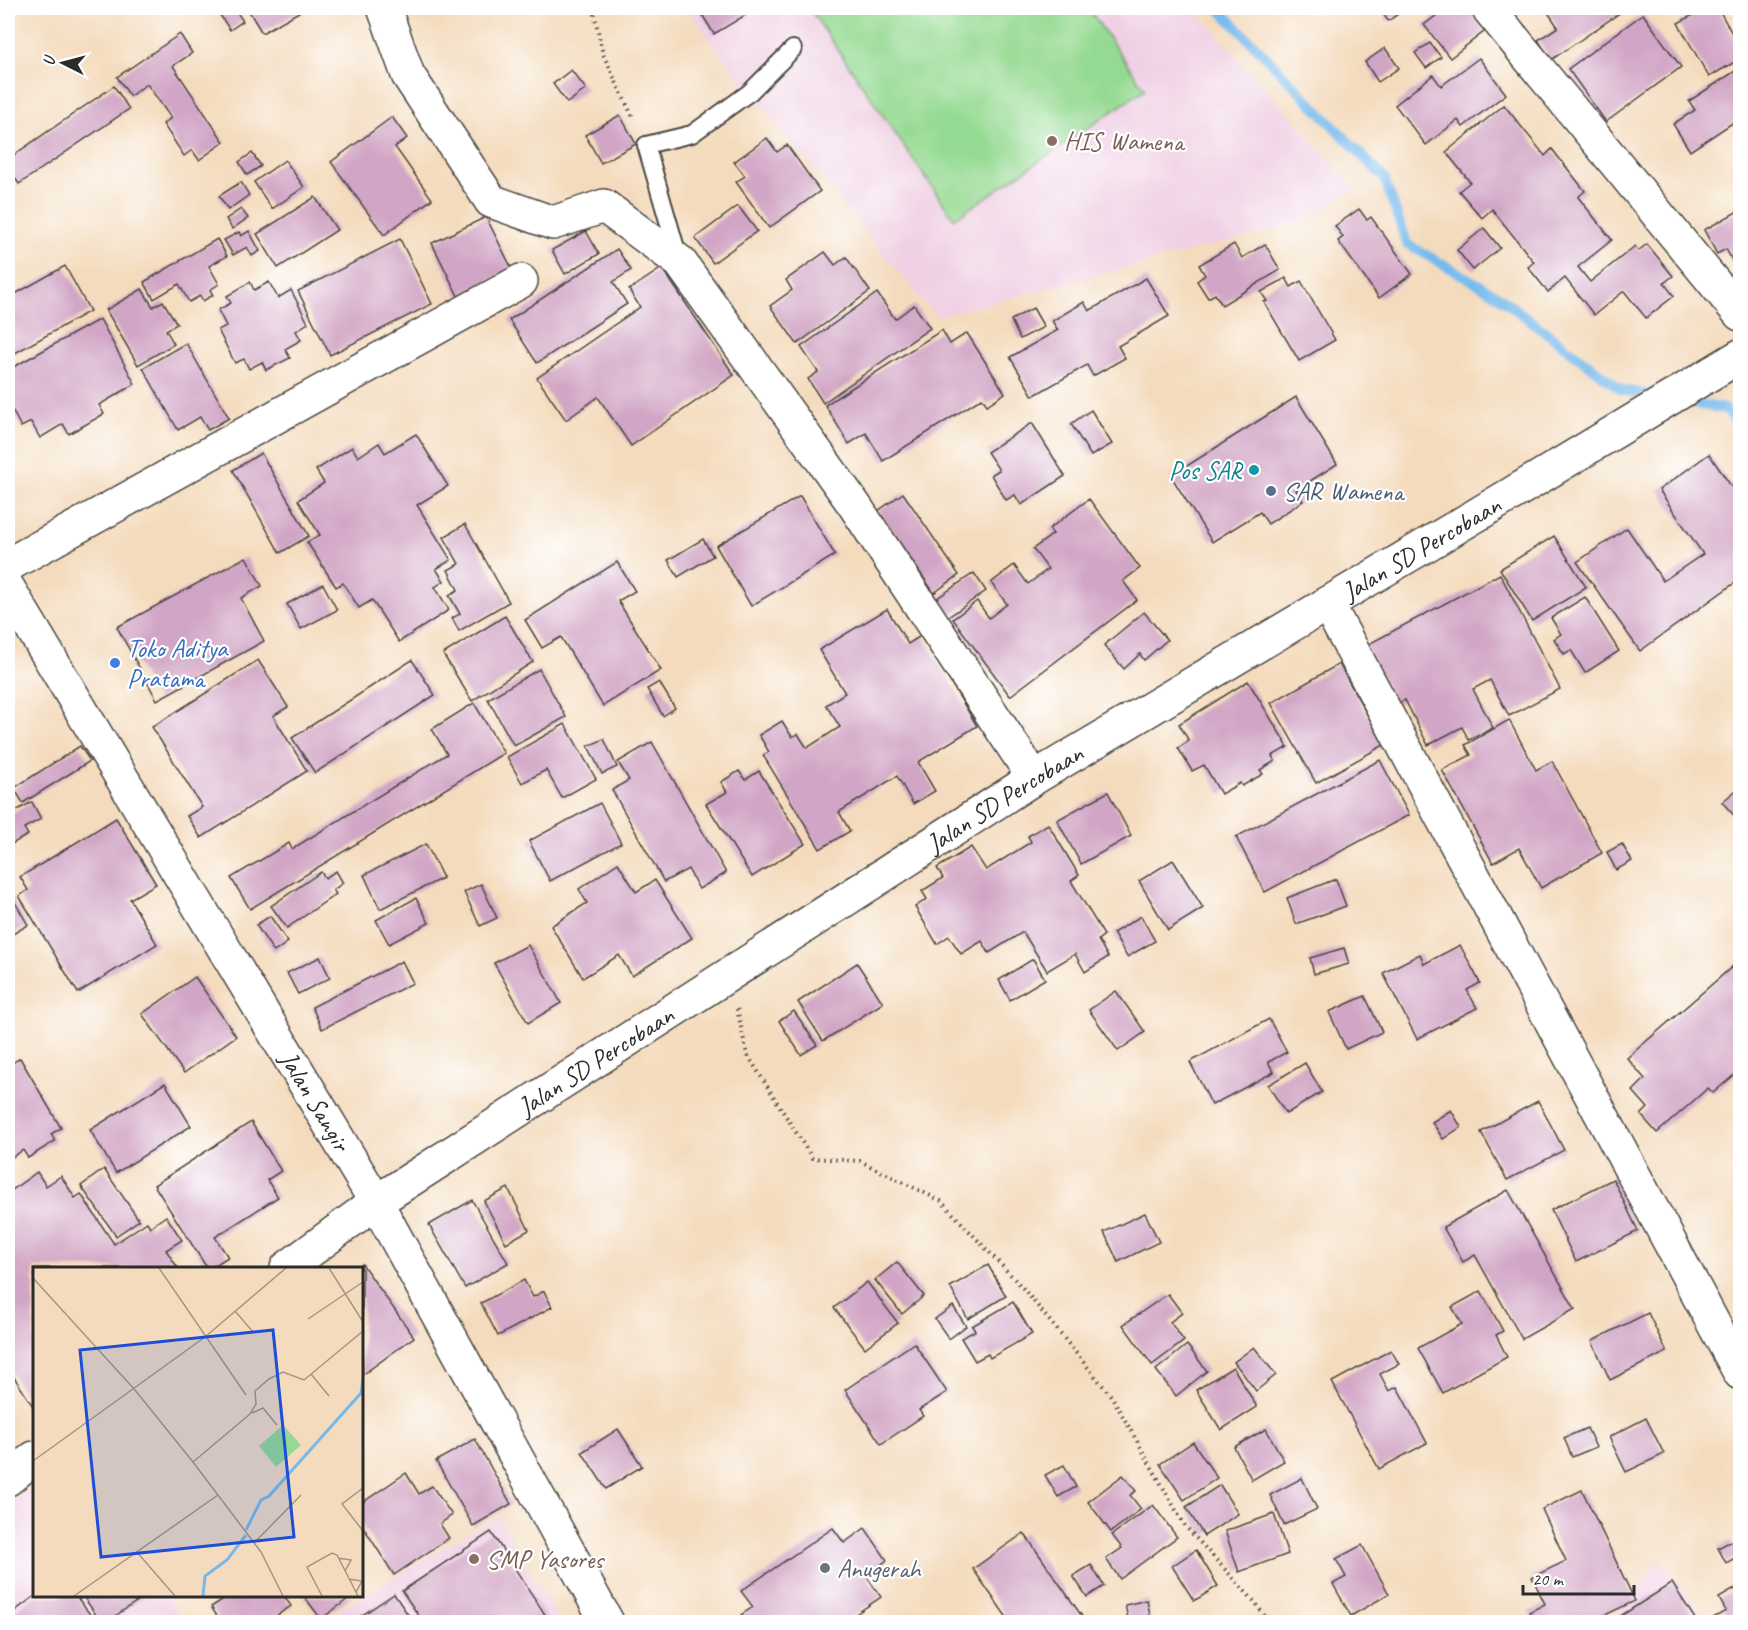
<svg xmlns="http://www.w3.org/2000/svg" width="1748" height="1630" viewBox="0 0 1748 1630" font-family="Caveat,sans-serif">
<style>
.built{fill:#f0d0e4}
.green{fill:#95da92;stroke:#60825e;stroke-width:1.5}
.lines{fill:none;stroke-linecap:round;stroke-linejoin:round}
.stream{stroke:#75baec;stroke-width:10}
.building{fill:#d1a5c5}
.lane-casing{stroke:#494541;stroke-width:20}
.street-casing{stroke:#494541;stroke-width:36}
.secondary-casing{stroke:#494541;stroke-width:36}
.path{stroke:#494541;stroke-width:4;stroke-dasharray:1.5 4.5;stroke-linecap:butt}
.lane{stroke:#fff;stroke-width:16}
.street{stroke:#fff;stroke-width:33}
.secondary{stroke:#fff;stroke-width:33}
.education-dot{fill:#8d6e63;stroke:#fff;stroke-width:2}
.culture-dot{fill:#0f9aa8;stroke:#fff;stroke-width:2}
.service-dot{fill:#5c6f8a;stroke:#fff;stroke-width:2}
.shop-dot{fill:#3f7fe0;stroke:#fff;stroke-width:2}
.worship-dot{fill:#6b7280;stroke:#fff;stroke-width:2}
.labels{text-anchor:middle;dominant-baseline:central;stroke-width:4.5;stroke-linejoin:round;paint-order:stroke}
.education-label{font-size:26px;fill:#785e54;stroke:#fff;text-anchor:start}
.culture-label{font-size:26px;fill:#0d838f;stroke:#fff;text-anchor:end}
.service-label{font-size:26px;fill:#4e5e75;stroke:#fff;text-anchor:start}
.street-label{font-size:26px;fill:#2b2b2b;stroke:#fff}
.shop-label{font-size:26px;fill:#366cbe;stroke:#fff;text-anchor:start}
.worship-label{font-size:26px;fill:#5b616d;stroke:#fff;text-anchor:start}
.inset-river{fill:none;stroke:#75baec;stroke-width:3}
.inset-road{fill:none;stroke:#a49583;stroke-width:1.5}
.view{fill:#1d4ed8;fill-opacity:0.15;stroke:#1d4ed8;stroke-width:3}
.inset-edge{fill:none;stroke:#2b2b2b;stroke-width:3}
</style>
<rect width="100%" height="100%" fill="#fff"/>
<filter id="ink" filterUnits="userSpaceOnUse"><feTurbulence type="fractalNoise" baseFrequency=".0167" numOctaves="2"/><feDisplacementMap in="SourceGraphic" scale="12" xChannelSelector="R" yChannelSelector="G"/><feConvolveMatrix kernelMatrix="1 2 1 2 8 2 1 2 1" color-interpolation-filters="sRGB"/></filter>
<filter id="wash" filterUnits="userSpaceOnUse"><feTurbulence type="fractalNoise" baseFrequency=".008" numOctaves="4" result="noise"/><feDisplacementMap in="SourceGraphic" scale="24" xChannelSelector="R" yChannelSelector="G"/><feGaussianBlur stdDeviation="1.35" result="paint"/><feColorMatrix in="noise" values="0 0 0 0 0 0 0 0 0 0 0 0 0 0 0 0 0 1.4 0 .05"/><feComposite in="paint" operator="in"/></filter>
<g filter="url(#wash)">
<rect width="100%" height="100%" fill="#f4dbbd"/>
<g class="built">
<polygon points="686,8 1193,8 1356,189 1313,214 1277,229 936,317 750,92"/>
<polygon points="34,1485 34,1596 166,1596 184,1622 8,1622 8,1506"/>
<polygon points="498,1516 560,1622 322,1622 355,1601"/>
<polygon points="1661,1560 1709,1622 1610,1622"/>
</g>
<polygon class="green" points="809,8 1088,8 1145,89 954,219"/>
<g class="lines">
<g class="stream">
<polyline points="1218,8 1384,178 1407,244 1494,293 1622,390 1659,397"/>
<polyline points="1680,401 1725,409 1740,426"/>
</g>
</g>
<g id="blocks">
<g class="building">
<polygon points="225,8 234,8 243,21 230,30 218,12"/>
<polygon points="256,8 296,8 299,12 262,33 249,11"/>
<polygon points="698,8 746,8 749,13 714,34"/>
<polygon points="1379,8 1407,8 1388,21"/>
<polygon points="1446,8 1467,8 1485,31 1450,58 1424,25"/>
<polygon points="1545,8 1627,8 1551,60 1538,40 1558,27"/>
<polygon points="1706,8 1718,8 1740,48 1740,59 1709,77 1678,23"/>
<polygon points="1643,14 1681,67 1606,122 1568,69"/>
<polygon points="180,34 192,53 173,66 224,142 199,160 192,150 184,156 163,124 171,118 147,84 130,96 117,77"/>
<polygon points="1430,43 1441,57 1426,68 1415,53"/>
<polygon points="1385,48 1399,68 1378,82 1365,62"/>
<polygon points="1479,58 1506,94 1463,127 1458,120 1426,145 1395,105 1433,75 1441,86"/>
<polygon points="1740,68 1740,118 1690,151 1673,124 1695,110 1689,101"/>
<polygon points="571,70 586,89 567,103 553,84"/>
<polygon points="114,86 129,109 19,184 8,167 8,159"/>
<polygon points="1504,105 1545,156 1552,149 1585,191 1578,197 1612,240 1578,267 1590,282 1635,246 1638,251 1647,244 1673,276 1664,283 1674,296 1646,318 1624,291 1594,315 1565,278 1548,292 1528,267 1534,262 1492,209 1482,218 1459,191 1470,182 1446,152"/>
<polygon points="620,115 636,144 601,163 585,135"/>
<polygon points="392,117 407,138 395,147 432,199 384,235 331,162"/>
<polygon points="767,138 777,152 787,145 820,191 769,228 736,182 745,176 734,162"/>
<polygon points="252,153 261,166 247,175 239,162"/>
<polygon points="285,160 304,187 272,209 254,182"/>
<polygon points="241,182 249,195 228,210 219,196"/>
<polygon points="315,197 337,230 278,268 257,234"/>
<polygon points="738,206 757,231 713,263 695,238"/>
<polygon points="241,209 248,218 232,229 226,219"/>
<polygon points="1359,209 1367,220 1371,217 1412,274 1379,298 1338,241 1343,237 1335,226"/>
<polygon points="1740,210 1740,276 1726,249 1717,254 1704,230"/>
<polygon points="486,217 512,269 458,296 432,243"/>
<polygon points="1484,228 1500,248 1473,270 1457,250"/>
<polygon points="249,231 260,251 252,256 247,247 233,255 224,240 239,232 241,236"/>
<polygon points="586,231 599,254 565,274 552,250"/>
<polygon points="217,239 227,256 209,266 219,284 210,290 213,295 203,301 200,296 189,302 179,284 154,299 144,282"/>
<polygon points="400,239 432,304 330,355 298,291"/>
<polygon points="1234,244 1242,258 1265,244 1280,270 1222,305 1215,294 1208,298 1197,281 1205,275 1199,265"/>
<polygon points="617,249 631,270 613,282 627,304 537,363 509,320"/>
<polygon points="825,252 835,265 846,257 870,291 797,344 770,306 792,290 786,280"/>
<polygon points="65,266 90,311 8,357 8,298"/>
<polygon points="662,268 734,375 631,446 598,397 566,420 537,378 640,307 629,290"/>
<polygon points="1146,278 1169,316 1118,346 1125,358 1093,376 1087,365 1033,396 1010,357 1058,330 1052,321 1084,302 1089,311"/>
<polygon points="1286,278 1291,287 1301,281 1335,340 1299,361 1264,302 1267,301 1261,292"/>
<polygon points="250,282 254,290 269,282 278,298 291,290 308,323 296,331 301,340 285,349 290,358 266,370 262,362 249,369 244,359 235,363 218,330 226,326 218,310 231,303 227,296"/>
<polygon points="142,289 153,307 163,301 177,324 166,330 174,344 138,365 106,310"/>
<polygon points="877,293 895,319 914,305 930,328 823,403 808,379 818,372 801,347"/>
<polygon points="1033,308 1044,327 1020,339 1011,320"/>
<polygon points="100,319 135,384 99,405 104,414 69,434 63,424 40,438 31,422 21,427 8,402 8,388 11,386 8,379 8,370"/>
<polygon points="942,330 950,344 967,333 1005,393 987,405 982,398 883,461 866,433 849,444 825,405"/>
<polygon points="186,343 229,418 208,430 200,417 178,430 143,368"/>
<polygon points="1296,397 1337,464 1296,490 1303,501 1268,524 1260,512 1212,542 1171,476"/>
<polygon points="1091,410 1112,444 1091,456 1071,424"/>
<polygon points="1032,423 1065,476 1021,505 1015,495 1006,500 991,475 999,470 987,452"/>
<polygon points="416,434 448,486 417,505 451,560 436,569 444,581 435,587 449,610 399,642 372,600 359,608 343,583 336,587 307,542 320,535 298,500 324,483 316,470 352,447 358,457 379,443 385,453"/>
<polygon points="261,453 309,536 280,553 233,470"/>
<polygon points="1709,454 1740,499 1740,579 1640,651 1577,562 1627,528 1663,581 1703,554 1659,490"/>
<polygon points="903,493 959,575 934,593 878,511"/>
<polygon points="800,496 835,555 751,606 716,546"/>
<polygon points="1089,499 1140,568 1123,581 1137,600 1010,696 953,619 977,601 989,618 1007,604 991,583 1014,565 1028,584 1048,569 1033,549 1053,534 1049,529"/>
<polygon points="465,524 509,602 459,631 452,618 460,614 449,595 458,590 448,570 459,564 444,537"/>
<polygon points="1554,536 1586,587 1532,621 1500,569"/>
<polygon points="703,539 713,556 678,577 668,560"/>
<polygon points="246,557 262,586 241,598 264,641 157,700 117,627"/>
<polygon points="617,562 635,591 618,601 661,670 603,706 561,637 542,648 525,620"/>
<polygon points="974,573 986,591 948,617 936,599"/>
<polygon points="1500,574 1560,689 1509,716 1490,680 1473,689 1493,728 1469,740 1462,727 1428,745 1405,700 1396,704 1365,646"/>
<polygon points="323,584 337,610 301,629 287,604"/>
<polygon points="1585,597 1619,651 1585,673 1571,650 1564,654 1554,639 1561,634 1551,618"/>
<polygon points="887,609 908,644 922,635 977,726 918,762 935,791 913,804 897,776 839,812 850,831 820,849 763,755 769,752 759,735 782,721 792,737 798,734 807,748 840,727 826,705 845,693 819,650"/>
<polygon points="1144,612 1167,640 1144,660 1140,654 1124,669 1104,645"/>
<polygon points="505,616 533,662 472,701 443,654"/>
<polygon points="258,660 288,707 273,716 307,771 201,838 187,816 202,807 152,727"/>
<polygon points="412,660 435,695 315,773 292,738"/>
<polygon points="1339,664 1384,745 1316,783 1271,703"/>
<polygon points="539,669 566,717 514,746 488,699"/>
<polygon points="1248,681 1288,747 1272,756 1275,761 1260,770 1263,774 1242,786 1240,783 1221,794 1204,765 1192,771 1178,748 1189,741 1179,724"/>
<polygon points="659,682 675,708 663,716 647,689"/>
<polygon points="474,703 504,753 250,909 231,878 289,843 292,849 447,754 432,729"/>
<polygon points="1509,720 1536,770 1552,761 1602,853 1541,888 1519,848 1493,863 1442,770 1471,755 1465,745"/>
<polygon points="565,724 596,779 562,798 546,770 522,783 507,757"/>
<polygon points="604,739 617,767 602,774 588,746"/>
<polygon points="652,742 726,873 699,889 688,869 664,882 612,790 629,780 618,762"/>
<polygon points="80,746 90,761 23,803 14,788"/>
<polygon points="1380,760 1409,815 1265,892 1236,837"/>
<polygon points="739,771 745,780 759,771 805,844 752,877 706,804 727,792 721,782"/>
<polygon points="1740,787 1740,820 1739,821 1722,802"/>
<polygon points="1108,792 1131,836 1081,864 1057,820"/>
<polygon points="8,800 14,812 32,802 41,819 24,828 28,835 8,846"/>
<polygon points="600,803 621,843 550,881 529,841"/>
<polygon points="116,818 156,884 130,899 157,944 78,993 19,896 28,890 20,877"/>
<polygon points="1048,824 1079,875 1071,881 1104,935 1098,940 1108,957 1085,972 1075,954 1047,971 1023,932 989,953 982,941 961,954 949,936 937,944 915,907 927,899 922,891 943,878 937,868 971,847 986,870 1031,842 1028,836"/>
<polygon points="426,844 443,878 380,909 364,875"/>
<polygon points="1622,844 1632,861 1616,870 1607,852"/>
<polygon points="1173,860 1203,908 1168,930 1139,881"/>
<polygon points="618,863 636,892 655,880 692,938 632,976 619,955 583,978 551,926 587,903 579,889"/>
<polygon points="336,871 343,883 333,890 336,894 287,928 271,906 321,872 325,878"/>
<polygon points="1336,879 1346,906 1296,924 1287,898"/>
<polygon points="481,884 497,918 480,926 464,892"/>
<polygon points="8,890 28,925 8,937"/>
<polygon points="416,898 429,923 389,944 376,920"/>
<polygon points="270,916 288,942 274,952 256,925"/>
<polygon points="1141,916 1155,941 1127,957 1113,933"/>
<polygon points="528,945 561,1003 528,1023 494,963"/>
<polygon points="1460,945 1480,983 1467,990 1477,1008 1417,1039 1383,973 1420,954 1424,964"/>
<polygon points="1344,948 1349,964 1314,974 1310,958"/>
<polygon points="320,957 330,978 298,994 287,973"/>
<polygon points="1033,959 1045,979 1010,1000 999,980"/>
<polygon points="1740,960 1740,1070 1713,1093 1708,1088 1657,1133 1641,1115 1648,1108 1633,1091 1645,1079 1627,1058"/>
<polygon points="402,961 413,983 322,1029 312,1007"/>
<polygon points="857,963 883,1003 823,1041 798,1002"/>
<polygon points="195,977 236,1036 184,1073 142,1014"/>
<polygon points="1116,991 1145,1032 1118,1051 1089,1010"/>
<polygon points="1365,996 1382,1032 1346,1049 1329,1012"/>
<polygon points="794,1011 817,1045 801,1055 779,1021"/>
<polygon points="1269,1019 1287,1052 1268,1062 1274,1072 1212,1105 1190,1062"/>
<polygon points="20,1058 61,1128 51,1134 55,1141 28,1158 23,1150 8,1160 8,1087 10,1085 8,1081 8,1066"/>
<polygon points="1305,1063 1322,1092 1286,1114 1268,1085"/>
<polygon points="165,1083 191,1126 116,1173 90,1130"/>
<polygon points="1538,1101 1564,1150 1507,1180 1481,1132"/>
<polygon points="1451,1110 1461,1127 1443,1139 1432,1122"/>
<polygon points="251,1122 281,1171 267,1180 278,1197 215,1237 228,1257 210,1268 207,1268 154,1185"/>
<polygon points="104,1169 139,1220 116,1236 81,1186"/>
<polygon points="37,1172 46,1186 61,1176 75,1198 81,1194 114,1244 147,1222 150,1227 166,1216 182,1240 166,1250 178,1268 34,1268 34,1408 8,1368 8,1265 11,1263 8,1258 8,1193"/>
<polygon points="1613,1179 1638,1231 1576,1262 1551,1210"/>
<polygon points="508,1188 529,1230 506,1243 484,1201"/>
<polygon points="1508,1190 1575,1309 1522,1339 1475,1255 1463,1262 1443,1227"/>
<polygon points="472,1200 508,1263 465,1288 429,1225"/>
<polygon points="1145,1213 1159,1242 1118,1262 1104,1232"/>
<polygon points="897,1262 924,1296 902,1314 875,1280"/>
<polygon points="362,1264 414,1337 362,1375 362,1268 359,1268"/>
<polygon points="988,1265 1006,1296 968,1319 950,1287"/>
<polygon points="524,1280 533,1297 544,1291 552,1307 498,1336 481,1303"/>
<polygon points="867,1282 898,1323 865,1348 834,1308"/>
<polygon points="1481,1291 1503,1331 1496,1335 1507,1357 1443,1393 1418,1348 1462,1324 1452,1307"/>
<polygon points="1168,1294 1182,1313 1170,1322 1184,1341 1152,1365 1123,1325"/>
<polygon points="1013,1302 1032,1334 990,1358 988,1354 975,1361 961,1338 975,1331 972,1326"/>
<polygon points="953,1306 966,1326 949,1339 935,1319"/>
<polygon points="1648,1313 1667,1352 1610,1380 1592,1341"/>
<polygon points="914,1343 947,1392 919,1410 923,1416 881,1444 845,1390"/>
<polygon points="1187,1345 1207,1371 1176,1396 1156,1370"/>
<polygon points="1254,1347 1276,1375 1256,1391 1234,1362"/>
<polygon points="1391,1350 1399,1364 1380,1374 1389,1391 1397,1387 1427,1443 1379,1469 1332,1382"/>
<polygon points="1233,1367 1257,1407 1221,1430 1196,1390"/>
<polygon points="1646,1418 1664,1454 1626,1472 1609,1437"/>
<polygon points="1587,1428 1596,1447 1572,1457 1564,1438"/>
<polygon points="618,1429 642,1466 606,1489 582,1452"/>
<polygon points="1266,1429 1284,1461 1252,1480 1234,1447"/>
<polygon points="475,1439 511,1504 473,1526 436,1461"/>
<polygon points="1193,1442 1217,1478 1184,1500 1160,1464"/>
<polygon points="1064,1465 1076,1487 1058,1497 1045,1475"/>
<polygon points="406,1473 419,1494 432,1486 452,1515 440,1524 449,1538 394,1575 362,1525 362,1503"/>
<polygon points="1123,1475 1136,1491 1130,1495 1141,1509 1111,1532 1088,1502"/>
<polygon points="1302,1478 1317,1509 1284,1525 1270,1495"/>
<polygon points="1220,1485 1238,1514 1204,1536 1186,1507"/>
<polygon points="1582,1490 1635,1601 1590,1622 1534,1622 1529,1612 1545,1604 1532,1577 1566,1561 1542,1509"/>
<polygon points="1153,1505 1177,1537 1120,1579 1106,1559 1122,1548 1112,1535"/>
<polygon points="1274,1514 1288,1554 1239,1572 1225,1531"/>
<polygon points="833,1528 844,1543 865,1528 887,1560 866,1576 881,1597 844,1622 746,1622 741,1615 753,1607 741,1591"/>
<polygon points="491,1532 550,1622 423,1622 402,1591"/>
<polygon points="1024,1533 1086,1622 1010,1622 973,1569"/>
<polygon points="1731,1541 1739,1556 1726,1563 1718,1548"/>
<polygon points="1362,1545 1389,1594 1351,1616 1333,1584 1346,1577 1336,1559"/>
<polygon points="1196,1550 1218,1586 1194,1601 1172,1566"/>
<polygon points="1091,1565 1104,1586 1087,1597 1073,1576"/>
<polygon points="1672,1583 1697,1622 1623,1622 1619,1617"/>
<polygon points="1740,1586 1740,1622 1709,1622 1708,1621 1726,1611 1719,1598"/>
<polygon points="394,1594 413,1622 352,1622"/>
<polygon points="35,1596 76,1596 96,1622 8,1622 8,1616"/>
<polygon points="83,1596 145,1596 106,1622 101,1622"/>
<polygon points="228,1596 284,1596 291,1606 267,1622 221,1622 211,1607"/>
<polygon points="304,1596 352,1596 321,1619"/>
<polygon points="1147,1600 1151,1620 1129,1622 1125,1605"/>
</g>
</g>
</g>
<g filter="url(#ink)">
<use href="#blocks" fill-opacity="0" stroke="#494541" stroke-width="1.5"/>
<g class="lines">
<g class="lane-casing">
<polyline id="lane" points="678,255 646,145 692,134 750,92 793,49"/>
</g>
<g class="street-casing">
<g id="street">
<polyline points="384,8 408,75 491,201 553,223 604,206 680,262 855,506 1034,778"/>
<polyline points="1488,8 1740,314"/>
<polyline points="8,565 521,281"/>
<polyline points="1327,603 1740,1373"/>
</g>
</g>
<g class="secondary-casing">
<g id="secondary">
<path id="s1" d="M8,588L376,1202L607,1622"/>
<path id="s2" d="M287,1268L376,1202L1034,778L1480,513L1740,356"/>
<polyline points="8,1479 34,1458"/>
</g>
</g>
<g class="path">
<polyline points="593,8 603,54 634,120"/>
<polyline points="737,1009 747,1054 812,1158 860,1161 941,1201 1022,1287 1112,1397 1185,1526 1255,1602 1269,1622"/>
</g>
<use href="#lane" class="lane"/>
<use href="#street" class="street"/>
<use href="#secondary" class="secondary"/>
</g>
</g>
<g class="education-dot">
<circle cx="1052" cy="141" r="6"/>
<circle cx="474" cy="1559" r="6"/>
</g>
<circle class="culture-dot" cx="1254" cy="470" r="6"/>
<circle class="service-dot" cx="1271" cy="491" r="6"/>
<circle class="shop-dot" cx="115" cy="663" r="6"/>
<circle class="worship-dot" cx="825" cy="1568" r="6"/>
<g class="labels">
<g class="education-label">
<text x="1064" y="141">HIS Wamena</text>
<text x="486" y="1559">SMP Yasores</text>
</g>
<g class="culture-label">
<text x="1242" y="470">Pos SAR</text>
</g>
<g class="service-label">
<text x="1283" y="491">SAR Wamena</text>
</g>
<g class="street-label">
<text stroke="none"><textPath href="#s2" startOffset="1344">Jalan SD Percobaan</textPath></text>
<text stroke="none"><textPath href="#s2" startOffset="858">Jalan SD Percobaan</textPath></text>
<text stroke="none"><textPath href="#s2" startOffset="372">Jalan SD Percobaan</textPath></text>
<text stroke="none"><textPath href="#s1" startOffset="598">Jalan Sangir</textPath></text>
</g>
<g class="shop-label">
<text x="127" y="648">Toko Aditya<tspan x="127" dy="30">Pratama</tspan></text>
</g>
<g class="worship-label">
<text x="837" y="1568">Anugerah</text>
</g>
</g>
<g transform="translate(33 1267)">
<rect width="330" height="330" fill="#f4dbbd"/>
<path d="M250,158L268,178L243,200L226,179Z" fill="#95da92"/>
<path class="inset-river" d="M213,263L228,233L236,229L328,126L330,112M170,329L172,309L194,293L213,268"/>
<path class="inset-road" d="M126,1L213,128M296,1L330,55M0,11L102,123L160,195L228,285L250,329M202,44L220,65M275,52L330,15M278,107L296,129M219,146L230,141L244,158M0,194L172,70L253,1M160,195L217,147L223,137L222,124L236,112L250,105L271,113L330,64M330,221L309,237L330,264M221,276L268,228M103,284L142,329M305,291L318,293L312,304M316,312L329,314L323,325M41,329L185,228M289,329L274,300L299,286L304,288L325,329"/>
<path class="view" d="M240,63L261,270L68,290L47,83Z"/>
<rect width="330" height="330" class="inset-edge"/>
</g>
<rect width="1748" height="1630" fill="none" stroke="#fff" stroke-width="30"/>
<g transform="translate(63 63) rotate(276)" stroke="#ffffff" stroke-width="4.5" paint-order="stroke">
<path d="M0-4.5L10 22L0 15L-10 22Z" fill="#2b2b2b"/>
<text y="-9" font-size="16" font-weight="bold" text-anchor="middle" fill="#2b2b2b">U</text>
</g>
<path d="M1523 1585v9h111v-9" fill="none" stroke="#2b2b2b" stroke-width="3"/>
<text x="1532" y="1585" font-size="18" fill="#2b2b2b" stroke="#ffffff" stroke-width="4.5" paint-order="stroke">20 m</text>
</svg>
